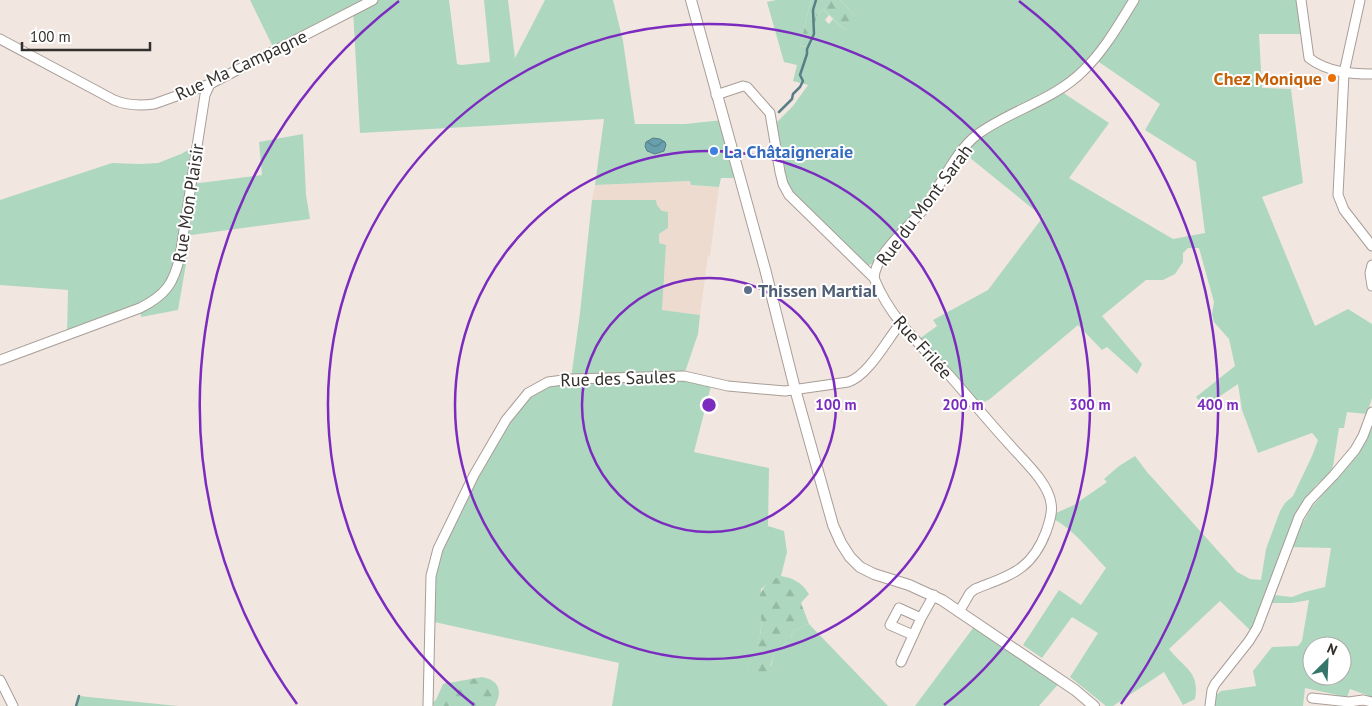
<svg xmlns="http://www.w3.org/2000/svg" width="1372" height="706" viewBox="0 0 1372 706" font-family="'PT Sans',sans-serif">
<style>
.built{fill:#eedbd0}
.green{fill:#add8bf;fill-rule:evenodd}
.forest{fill:url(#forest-firs)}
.water{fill:url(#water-waves);stroke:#587e86}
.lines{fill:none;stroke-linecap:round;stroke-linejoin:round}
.stream{stroke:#587e86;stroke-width:2.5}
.minor-casing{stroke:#a89d97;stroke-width:11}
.tertiary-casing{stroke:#a89d97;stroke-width:12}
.minor{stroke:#fff;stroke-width:9}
.tertiary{stroke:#fff;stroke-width:10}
.ring{fill:none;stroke:#7b2cbf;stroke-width:2.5}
.food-dot{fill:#e8710a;stroke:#fff;stroke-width:2}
.shop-dot{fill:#3f7fe0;stroke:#fff;stroke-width:2}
.service-dot{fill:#5c6f8a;stroke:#fff;stroke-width:2}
.labels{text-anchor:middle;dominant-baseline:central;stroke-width:4;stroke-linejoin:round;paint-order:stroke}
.street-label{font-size:18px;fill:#332f2c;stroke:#fff}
.food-label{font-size:18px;font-weight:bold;fill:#c56008;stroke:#fff;text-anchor:end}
.shop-label{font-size:18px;font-weight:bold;fill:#366cbe;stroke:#fff;text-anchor:start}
.service-label{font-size:18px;font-weight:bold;fill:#4e5e75;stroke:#fff;text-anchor:start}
.centre{fill:#7b2cbf;stroke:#fff;stroke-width:2.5}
.ring-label{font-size:15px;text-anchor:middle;font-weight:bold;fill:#7b2cbf;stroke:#fff;stroke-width:4;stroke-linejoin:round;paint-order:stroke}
</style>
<defs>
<pattern id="forest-firs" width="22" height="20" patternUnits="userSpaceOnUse" patternTransform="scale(1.25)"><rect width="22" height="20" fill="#add8bf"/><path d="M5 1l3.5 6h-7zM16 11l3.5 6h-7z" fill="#95baa4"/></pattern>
<pattern id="water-waves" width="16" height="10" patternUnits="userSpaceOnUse" patternTransform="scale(1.25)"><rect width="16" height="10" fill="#68a0ad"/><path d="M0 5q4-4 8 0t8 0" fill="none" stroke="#56838d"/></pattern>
</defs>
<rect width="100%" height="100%" fill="#f2e6e0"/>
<polygon class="built" points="691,181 691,185 719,187 710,256 708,256 700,315 661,310 666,245 659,243 659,234 668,228 662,212 657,205 656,200 592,200 595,185"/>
<g class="green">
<polygon points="250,0 449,0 457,64 461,65 490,62 484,0 508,0 515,58 545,0 613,0 623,41 635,124 685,124 723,120 739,178 721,178 719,187 691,185 690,181 595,185 604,119 360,133 353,10 275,51"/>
<path d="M776,0H811L800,46L810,47L816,33V17L823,9L829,15L825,20L829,24L833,19L845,30L855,16L840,0H1131L1117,24L1081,70L1060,86L958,150C944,166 935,185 922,202C906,223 888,242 873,263L868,266L795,195L786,181L781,155L786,154L780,149L776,123L793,106L808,85L793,81L797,65L784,62L767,2Z"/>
<path d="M1136,0H1297L1299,3L1300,34H1259L1262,88L1291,89L1303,183L1262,197L1315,326L1348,309L1372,324V398L1367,414L1347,412L1344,428H1339L1332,472L1316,485L1299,510L1265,603L1251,631L1220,601L1169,649C1185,669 1200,672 1195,699L1183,705L1164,672L1113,706H1106L1070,677L1098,633L1072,617L1042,658L1023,645L1059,590L1081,605L1106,568C1089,550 1074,530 1052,518L1054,514L1074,505L1107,482L1104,479L1119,466L1135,456L1147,472L1237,572L1250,579L1261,580L1266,549L1280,511L1285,503L1293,496L1312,456L1318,440L1312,433L1258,453L1242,410L1238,384L1204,407L1196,397L1235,366L1229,339L1214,322L1212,314L1214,302L1199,248H1188L1183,253V262L1175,274L1163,280H1146L1102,316L1142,364L1137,374L1107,347L1102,350L1078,325L990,399L979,405L919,339L937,326L933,320L988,290L1043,217L964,153L986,131L1062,89L1065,94L1109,123L1069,178L1173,239L1205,233L1196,162L1145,130L1160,104L1096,60Z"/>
<polygon points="303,134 306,195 310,219 191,235 178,310 141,317 140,308 67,335 68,290 0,285 0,200 112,163 140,164 158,163 181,154 190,149 197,148 192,184 262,175 259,142"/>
<path d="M592,200H656L657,205L662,211L668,212V228L659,234V243L666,245L662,310L700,315L698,334L684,375L712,382L694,452L769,468L768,526L784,531L787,552L781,576L775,578L761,589C761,614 765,648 747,666H771L774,653L790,640L793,631L809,624L888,706H612L619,663L430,621L431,576L474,475L528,393L571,379L580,313Z"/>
<path d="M1372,423V697L1350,689L1347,697L1305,688L1303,706H1213L1216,695L1221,691L1256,686L1253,671L1272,647L1298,646L1302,641L1309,600L1292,603H1270L1274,595L1292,597L1305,592L1325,587L1331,548L1290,547L1311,508L1350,464L1365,443ZM1312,646H1342V676H1312Z"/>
<polygon points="976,624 1061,681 1039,706 915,706"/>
<polygon points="79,696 178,706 76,706"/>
</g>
<g class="forest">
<polygon points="811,0 840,0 855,16 850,30 845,30 823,9 816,17 816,33 810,47 800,46"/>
<path d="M781,576C794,578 802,583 809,594L801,603L809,624L793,631L790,640L774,653L768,674C759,678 754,680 747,672V666C758,655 767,619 757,604C761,590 766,580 781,576Z"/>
<path d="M482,677C499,680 503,691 495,706H434L432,703L436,700L443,684Z"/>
</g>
<polygon class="water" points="653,138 660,139 665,142 666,145 664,151 655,154 647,151 645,146 646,142"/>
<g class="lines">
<g class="stream">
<polyline points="779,112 792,99 793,94 800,87 803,81 800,75 807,54 807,49 814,34 813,10 816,0"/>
<polyline points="76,706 79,696"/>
</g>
<g class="minor-casing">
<g id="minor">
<path d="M1301,0L1309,58C1327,72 1351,74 1372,74"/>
<polyline points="1360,0 1344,73 1338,195 1344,210 1372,246"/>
<path d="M0,39L114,100C128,106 140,106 154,104L210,84L373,0"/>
<path d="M716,95L743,86L747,87L770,113L780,172L783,184L789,195L874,278C890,318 920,345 950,376C970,399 989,422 1010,445C1023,460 1048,482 1051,503C1053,513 1049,523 1046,532C1031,571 1010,575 975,589L970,593L959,612"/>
<polyline points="1372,265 1370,273 1372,286"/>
<path d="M874,278C876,253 906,230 922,211C940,188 955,151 978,134C1011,110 1054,100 1083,71C1104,51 1119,24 1134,0"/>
<path d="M0,360L140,308C166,295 174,283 180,256L205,95L210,84"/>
<polyline points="913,635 890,625 899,608 921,618"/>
<polyline points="901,662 921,618 934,595"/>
<polyline points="0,680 13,706"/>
<polyline points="1312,698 1349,702 1363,700 1372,702"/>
<path d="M428,706L431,576L438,549L474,475L506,420L528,393L548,382L571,379L684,376L728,386L785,391L848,382C868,376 887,340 900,324"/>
<polyline points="1210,706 1212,690 1215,684 1249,641 1257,628 1299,517 1309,501 1334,475 1355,450 1363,436 1372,412"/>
</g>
</g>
<g class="tertiary-casing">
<polyline id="tertiary" points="691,0 765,269 795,389 833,525 841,543 850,557 860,567 874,574 909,585 942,600 1075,690 1094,706"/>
</g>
<use href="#minor" class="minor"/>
<use href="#tertiary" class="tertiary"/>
</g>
<g class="ring">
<circle cx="709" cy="405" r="127"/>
<circle cx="709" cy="405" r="254"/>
<path d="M474 705A381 381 0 1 1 944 705"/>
<path d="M297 704A509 509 0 0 1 399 1M1019 1A509 509 0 0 1 1121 704"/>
</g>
<circle class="food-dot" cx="1332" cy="78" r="5"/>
<circle class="shop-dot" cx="714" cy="151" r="5"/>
<circle class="service-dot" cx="748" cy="290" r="5"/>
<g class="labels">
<g class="street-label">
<text transform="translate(241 65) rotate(-25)">Rue Ma Campagne</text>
<text transform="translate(188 203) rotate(-81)">Rue Mon Plaisir</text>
<text transform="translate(924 205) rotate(-53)">Rue du Mont Sarah</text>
<text transform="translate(923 347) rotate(48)">Rue Frilée</text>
<text transform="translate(618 378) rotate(-2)">Rue des Saules</text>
</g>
<g class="food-label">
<text x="1322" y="78">Chez Monique</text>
</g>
<g class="shop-label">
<text x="724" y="151">La Châtaigneraie</text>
</g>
<g class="service-label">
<text x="758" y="290">Thissen Martial</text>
</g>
</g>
<circle cx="709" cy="405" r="8" class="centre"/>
<g class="ring-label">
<text x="836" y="410">100 m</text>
<text x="963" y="410">200 m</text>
<text x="1090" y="410">300 m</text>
<text x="1218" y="410">400 m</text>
</g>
<g transform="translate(1327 661) rotate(24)"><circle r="24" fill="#ffffff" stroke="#adacab"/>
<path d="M0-4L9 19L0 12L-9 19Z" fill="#34776a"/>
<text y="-8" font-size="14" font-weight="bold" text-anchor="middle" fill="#332f2c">N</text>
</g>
<path d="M22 42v8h128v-8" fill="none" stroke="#332f2c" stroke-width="2.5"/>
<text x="30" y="42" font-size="15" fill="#332f2c" stroke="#ffffff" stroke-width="4" paint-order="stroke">100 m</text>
</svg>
